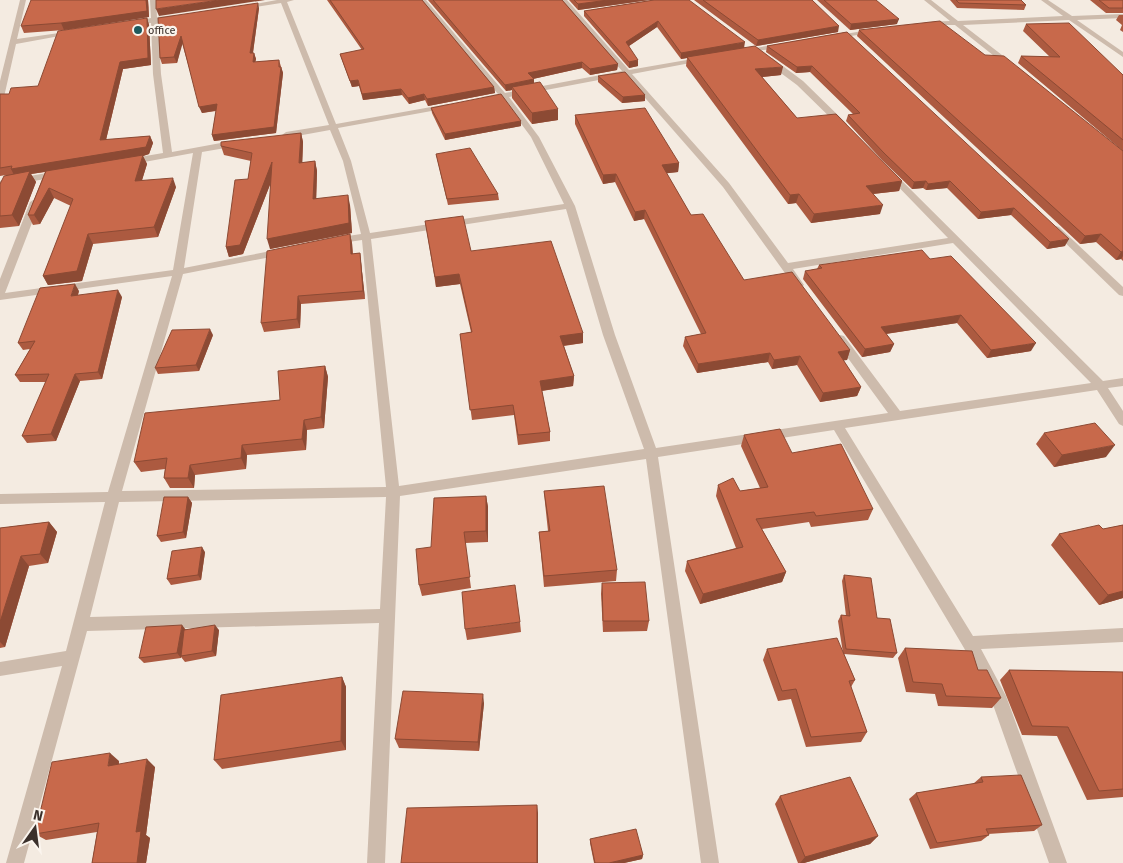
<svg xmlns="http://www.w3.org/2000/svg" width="1123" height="863" viewBox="0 0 1123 863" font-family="'Fira Sans',sans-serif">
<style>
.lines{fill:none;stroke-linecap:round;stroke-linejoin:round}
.minor{fill:#cdbbac;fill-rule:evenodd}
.wall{fill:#ac5a40}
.shaded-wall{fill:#8c4a34}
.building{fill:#c8694b;stroke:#8c4a34}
.poi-dot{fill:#1f5a5e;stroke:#fbf5ee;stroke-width:2}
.labels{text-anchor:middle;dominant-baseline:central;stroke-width:4.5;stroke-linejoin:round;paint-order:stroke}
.far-poi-label{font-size:11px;fill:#3b302b;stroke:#fbf5ee;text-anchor:start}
</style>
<rect width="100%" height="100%" fill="#f4ebe1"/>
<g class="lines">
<g class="minor">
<polygon points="20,0 26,0 17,39 73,31 76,33 16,44 4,97 0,99 0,81"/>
<path d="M150,0H156L157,17L175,15L178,17L158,22L161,74L172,152L237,140L241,143L237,146L202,152L184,268L281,249L286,252L281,255L183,274L122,491L386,487L362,240L335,244L330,241L335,238L361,234L343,161L330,130L286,138L282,135L286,132L329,125L281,3L242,9L239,7L277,0H294L287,2L336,124L448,104L452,106L448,108L338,128L351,161L370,233L564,204L531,137L502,98L482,101V97L498,94L420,0H426L505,93L622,71L560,0H567L629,70L704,57L705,59L701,61L632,74L729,183L788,263L948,238L885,173L892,171L1103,381L1123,378V386L1108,388L1123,411V426L1119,424L1097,390L845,428L973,636L1123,628V642L981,649L1006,696L1067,863H1049L991,699L964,648L834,430L658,457L719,863H701L646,459L400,496L385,863H367L379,623L87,631L24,863H6L62,666L0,676V662L66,651L105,502L0,504V494L108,492L172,276L0,300V279L30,202L35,199L40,202L5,293L173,270L193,153L128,165L124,162L128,159L163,153L153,74L151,23L133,25L130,23L151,18ZM625,75L723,187L795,287L799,288L804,285L793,269L953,243L1091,383L900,411L844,336L840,335L834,339L888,413L656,448L615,335L575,206L539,137L509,97ZM566,209L603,335L644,449L399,486L371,239ZM386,497L380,609L90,617L119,502Z"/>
<polygon points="924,0 931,0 958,21 1063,16 1041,0 1048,0 1072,16 1123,14 1123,18 1077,20 1123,52 1123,57 1069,20 963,25 1015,65 1008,67 955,25 924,25 924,23 926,22 950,21"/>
<polygon points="874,29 877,31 876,32 832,39 828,37"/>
<polygon points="783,43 787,45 786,47 743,53 739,51"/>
<polygon points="766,58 772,58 803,81 847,124 847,128 841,128 797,85 766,62"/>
<polygon points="59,171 63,174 62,176 0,187 0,181"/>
<polygon points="1056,226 1059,227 1123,287 1123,296 1119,295 1053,231 1053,227"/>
</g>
</g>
<g class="wall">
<polygon points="148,0 149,17 64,30 24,33 21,26"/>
<polygon points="327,0 422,0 494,87 495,93 428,106 425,100 409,104 402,95 363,100 359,86 352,87 342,60 340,54 362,50"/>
<polygon points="428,0 562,0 618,64 617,70 590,75 582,68 533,79 534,83 558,120 532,124 512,98 512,90 506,91"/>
<polygon points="569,0 649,0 578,10"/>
<polygon points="654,0 744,47 781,75 762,77 797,118 902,181 899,191 873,194 880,214 811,223 796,203 788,204 686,66 687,58 681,59 657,27 629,46 638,66 629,68 584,16 584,11"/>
<polygon points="694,0 812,0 838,32 756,46"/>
<polygon points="817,0 876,0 897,24 850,30"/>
<polygon points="950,0 1021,0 1026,5 1024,10 957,8"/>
<polygon points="1090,0 1123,0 1123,13 1106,13"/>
<polygon points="259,8 253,53 254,53 256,59 255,62 279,60 283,73 276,133 214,141 212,135 216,111 202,113 182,43 177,63 162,64 160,58 158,18"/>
<polygon points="1119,15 1123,15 1123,32 1120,30 1122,25 1116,20"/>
<polygon points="147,18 149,25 151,65 123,69 106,140 150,136 153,143 149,154 143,156 147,164 142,180 176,187 158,237 93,244 82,281 48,285 43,276 71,206 54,198 40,224 33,225 28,215 45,172 31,174 36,182 19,226 0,228 0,184 6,175 0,176 0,94 9,94 38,86"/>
<polygon points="1026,24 1123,75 1123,151 1018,63 1021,56 1050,57 1023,31"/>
<polygon points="859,30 985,55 1123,151 1123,261 1121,259 1116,260 1096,242 1080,244 857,36"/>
<polygon points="847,32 1065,246 1047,249 1011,215 978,219 947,188 926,190 923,188 912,189 882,160 846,121 848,115 853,114 810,72 796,73 766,52 767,46"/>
<polygon points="598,76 645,95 645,101 622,103 598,82"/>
<polygon points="431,108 521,121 521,126 445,140 432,113"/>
<polygon points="575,115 679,163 678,172 666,173 691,215 744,280 850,350 847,360 843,360 861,387 857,396 820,402 797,365 772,369 768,362 697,373 683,346 685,337 701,334 644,219 634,221 615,182 603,184 575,124"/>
<polygon points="301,133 303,142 302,163 315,161 317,171 316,198 350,205 352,233 270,249 271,182 243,254 229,257 226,247 248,179 251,161 224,155 221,146"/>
<polygon points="436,154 498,194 499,200 448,205"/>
<polygon points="425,221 471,251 583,333 583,343 564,346 574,376 573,386 542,391 550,432 550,441 518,445 514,415 472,420 460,334 471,332 460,284 436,287"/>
<polygon points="350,234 352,243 353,254 360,253 361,262 365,299 301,304 300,328 264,332 261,323"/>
<polygon points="930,259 1031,351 987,358 957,323 886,334 894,344 890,352 862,357 803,279 805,271 817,269 819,265"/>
<polygon points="79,291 78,295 122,297 102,379 80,381 56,441 27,443 22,436 46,382 20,382 15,375 30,349 23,350 18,343"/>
<polygon points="213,335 199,371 158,374 155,368"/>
<polygon points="325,366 328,377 324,428 307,430 306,450 247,455 246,469 195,475 194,488 170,488 164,478 165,469 141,472 134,462 280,400"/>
<polygon points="1044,433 1106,457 1054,467 1036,444"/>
<polygon points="744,435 792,453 873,509 868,520 811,527 809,522 762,529 786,572 782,582 700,604 685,571 687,561 736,548 716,496 718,485 740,491 760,488 741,446"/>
<polygon points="544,491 617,570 616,581 544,587 539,532 548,531 545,503"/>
<polygon points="486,496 488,507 488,542 465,543 471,588 422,596 419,585 431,547"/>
<polygon points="188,497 192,503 186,538 161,542 157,536"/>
<polygon points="49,522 57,532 48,563 29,566 5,647 0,648 0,528"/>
<polygon points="1123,525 1123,598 1099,605 1051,545 1059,534 1103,529"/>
<polygon points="205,552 201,580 171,585 167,579"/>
<polygon points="844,575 877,618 897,653 893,658 844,654 855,680 851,687 867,732 861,742 806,747 791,699 778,701 763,660 767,649 843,653 838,621 841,615 846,616 842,581"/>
<polygon points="602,583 649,621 647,631 603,632 601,594"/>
<polygon points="520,622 521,632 467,640 465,629"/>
<polygon points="186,630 219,630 216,656 185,662 181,657 181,658 144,663 139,658"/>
<polygon points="905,648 978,670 1001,698 992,708 938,706 935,694 906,692 898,658"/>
<polygon points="1009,670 1123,672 1123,797 1087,800 1057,736 1022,735 1000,680"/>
<polygon points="342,677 346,687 346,750 222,769 214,760"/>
<polygon points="484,703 479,751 399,748 395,739"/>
<polygon points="119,761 119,764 155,767 146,835 150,838 146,863 92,863 97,832 46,840 35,834"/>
<polygon points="981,777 1042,825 1034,831 988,834 989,835 981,841 930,849 909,799 916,793 973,784"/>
<polygon points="780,796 878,836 870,844 804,863 798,863 775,804"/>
<polygon points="590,839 643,855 642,859 624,863 594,863 590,843"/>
</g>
<g class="shaded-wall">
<polygon points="146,0 148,0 149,17 64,30 61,23"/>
<polygon points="219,0 265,0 159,16 156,9"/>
<polygon points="608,0 649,0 578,10 578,4"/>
<polygon points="258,3 259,8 252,59 250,53"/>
<polygon points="147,18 149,25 151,65 123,69 104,148 100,140 120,62"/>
<polygon points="899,19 897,24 850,30 851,24"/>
<polygon points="658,21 657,27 626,48 626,42"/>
<polygon points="839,26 838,32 756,46 758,40"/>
<polygon points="181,36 183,42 177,63 174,57"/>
<polygon points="745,42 744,48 681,59 681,53"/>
<polygon points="254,53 256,59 254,68 253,62"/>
<polygon points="638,60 638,66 629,68 629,62"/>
<polygon points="582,62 582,68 528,80 528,73"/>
<polygon points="618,64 617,70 590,75 590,69"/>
<polygon points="812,66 810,72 796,73 797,67"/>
<polygon points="281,67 283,73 276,133 214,141 212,135"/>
<polygon points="783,67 781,75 754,78 755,69"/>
<polygon points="534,79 534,86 512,87 512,90 506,91 505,85"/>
<polygon points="358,80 359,86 352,87 350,81"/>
<polygon points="494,87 495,93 428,106 427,99"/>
<polygon points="401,89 402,95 363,100 362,94"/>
<polygon points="424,94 425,100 409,104 408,98"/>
<polygon points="645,95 645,101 622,103 623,97"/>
<polygon points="217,104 219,110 202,113 199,107"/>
<polygon points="558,109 558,120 532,124 532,113"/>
<polygon points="521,121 521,126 445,140 445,134"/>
<polygon points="301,133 303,142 302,172 299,163"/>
<polygon points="150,136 153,143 149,154 143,156 147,164 139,190 135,181 143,156 31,174 36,182 19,226 12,215 15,177 11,169"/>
<polygon points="315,161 317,171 316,208 313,199"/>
<polygon points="272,162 275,172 243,254 229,257 226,247"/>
<polygon points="679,163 678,172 661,174 662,165"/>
<polygon points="616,174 615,182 603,184 603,175"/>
<polygon points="173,178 176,187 158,237 154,227"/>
<polygon points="902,181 899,191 863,195 866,186"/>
<polygon points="926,181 923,188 912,189 914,182"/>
<polygon points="950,181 947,188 926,190 928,184"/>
<polygon points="49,188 54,198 40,224 34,215"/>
<polygon points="799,194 796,203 788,204 790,195"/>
<polygon points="348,195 350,205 352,233 270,249 267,239"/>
<polygon points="883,205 880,214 811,223 814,214"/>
<polygon points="1014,208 1011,215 978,219 981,212"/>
<polygon points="645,210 644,219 634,221 635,212"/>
<polygon points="88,234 93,244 82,281 48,285 43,276"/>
<polygon points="350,234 352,243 353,262 351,254"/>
<polygon points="1101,234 1096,242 1080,244 1085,236"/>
<polygon points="1069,239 1065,246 1047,249 1050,242"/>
<polygon points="1123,251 1123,256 1121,259 1116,260 1121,252"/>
<polygon points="360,253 361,262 365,299 363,291"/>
<polygon points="459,274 460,284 436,287 435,277"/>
<polygon points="75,284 79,291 75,303 71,296"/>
<polygon points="118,290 122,297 102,379 98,372"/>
<polygon points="298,296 301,304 300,328 297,319"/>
<polygon points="961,315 957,323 878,335 881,327"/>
<polygon points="210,329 213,335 199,371 196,365"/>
<polygon points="583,333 583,343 560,346 560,336"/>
<polygon points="1036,343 1031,351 987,358 991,350"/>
<polygon points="894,344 890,352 862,357 865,349"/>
<polygon points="850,350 847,360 835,362 838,352"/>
<polygon points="770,353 768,362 697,373 698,364"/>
<polygon points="800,356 797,365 772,369 774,360"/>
<polygon points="325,366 328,377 324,428 321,417"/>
<polygon points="75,374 80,381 56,441 51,434"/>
<polygon points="574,376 573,386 540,391 540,381"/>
<polygon points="861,387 857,396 820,402 823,393"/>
<polygon points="304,420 307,430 306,450 302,439"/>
<polygon points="242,445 247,455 246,469 241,458"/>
<polygon points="1115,445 1106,457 1054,467 1062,455"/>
<polygon points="190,465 195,475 194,488 188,478"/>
<polygon points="486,496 488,507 488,542 486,531"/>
<polygon points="188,497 192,503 186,538 183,532"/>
<polygon points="49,522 57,532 48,563 40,554"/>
<polygon points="202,547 205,552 201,580 198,575"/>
<polygon points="21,556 29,566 5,647 0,642 0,622"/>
<polygon points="786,572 782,582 700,604 703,594"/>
<polygon points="1123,591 1123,598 1099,605 1108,595"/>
<polygon points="182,625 186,630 181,656 181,658 177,653"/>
<polygon points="215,625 219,630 216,656 212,651"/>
<polygon points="342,677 346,687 346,750 341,741"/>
<polygon points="483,694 484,703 479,751 478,742"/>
<polygon points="110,753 119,761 117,774 108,766"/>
<polygon points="147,759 155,767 146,835 150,838 146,863 137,863 136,832"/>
<polygon points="537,805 538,813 538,863 537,863"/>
<polygon points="878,836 870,844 804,863 800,863 805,857"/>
<polygon points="643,855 642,859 624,863 609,863"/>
</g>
<g class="building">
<polygon points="31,0 146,0 147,11 61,23 21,26"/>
<polygon points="156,0 219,0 156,9"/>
<polygon points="330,0 422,0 494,87 427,99 424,94 408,98 401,89 362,94 358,80 350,81 340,54 364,49"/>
<polygon points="433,0 562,0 618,64 590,69 582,62 528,73 534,79 505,85"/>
<polygon points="574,0 608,0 578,4"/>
<polygon points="654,0 689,0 745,42 681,53 658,21 626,42 638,60 629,62 584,11"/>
<polygon points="703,0 812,0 839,26 758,40"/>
<polygon points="824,0 876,0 899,19 851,24"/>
<polygon points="956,0 1021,0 1026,5 959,3"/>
<polygon points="1099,0 1123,0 1123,8 1109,8"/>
<polygon points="258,3 250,53 254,53 253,62 279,60 279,67 281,67 274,127 212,135 217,104 199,107 181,36 174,57 160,58 158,18"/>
<polygon points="147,18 148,58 120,62 100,140 150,136 146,147 11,169 12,166 0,168 0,94 9,94 11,88 38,86 58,31"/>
<polygon points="940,21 985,55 1004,56 1123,151 1123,251 1121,252 1101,234 1085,236 859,30"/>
<polygon points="1069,23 1123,75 1123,140 1021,56 1060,57 1026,24"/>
<polygon points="847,32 1069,239 1050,242 1014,208 981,212 950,181 928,184 926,181 914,182 884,153 848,115 860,113 812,66 797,67 767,46"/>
<polygon points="755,46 783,67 755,69 797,118 836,114 902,181 866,186 883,205 814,214 799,194 790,195 687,57"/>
<polygon points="625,72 645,95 623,97 598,76"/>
<polygon points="540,82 558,109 532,113 512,87"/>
<polygon points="501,94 521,121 445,134 431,108"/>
<polygon points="645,108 679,163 662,165 691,215 703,214 744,280 792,272 850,350 838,352 861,387 823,393 800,356 774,360 770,353 698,364 685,337 706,333 645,210 635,212 616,174 603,175 575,115"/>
<polygon points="301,133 299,163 315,161 313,199 348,195 349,223 267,239 272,162 240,245 226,247 235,180 248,179 252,153 221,146 221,142"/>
<polygon points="470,148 498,194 447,199 436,154"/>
<polygon points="143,155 135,181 173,178 154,227 88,234 77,271 43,276 73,199 49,188 34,215 28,215 46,171"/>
<polygon points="30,171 12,215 0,216 0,184 4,176"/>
<polygon points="463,216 471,251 551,241 583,333 560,336 574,376 540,381 550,432 518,435 513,405 470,410 460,334 472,332 459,274 435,277 425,221"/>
<polygon points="350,234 351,254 360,253 363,291 298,296 297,319 261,323 267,251"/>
<polygon points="922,250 930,259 951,256 1036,343 991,350 961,315 881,327 894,344 865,349 805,271 822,268 819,265"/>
<polygon points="75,284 71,296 118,290 98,372 75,374 51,434 22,436 49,374 15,375 35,341 18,343 40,288"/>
<polygon points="210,329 196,365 155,368 172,330"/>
<polygon points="325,366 321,417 304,420 302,439 242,445 241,458 190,465 188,478 164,478 167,458 134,462 145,413 280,400 278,371"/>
<polygon points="1095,423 1115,445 1062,455 1044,433"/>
<polygon points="780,429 792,453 841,444 873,509 816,516 814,512 756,519 786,572 703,594 687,561 743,547 718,485 733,478 740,491 768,487 744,435"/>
<polygon points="604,486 617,570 544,576 539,532 550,531 544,491"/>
<polygon points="486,496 486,531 464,532 470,577 419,585 416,549 431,547 434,498"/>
<polygon points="164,497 188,497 183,532 157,536"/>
<polygon points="49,522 40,554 21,556 0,622 0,528"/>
<polygon points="1099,525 1103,529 1123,525 1123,591 1108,595 1059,534"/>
<polygon points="202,547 198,575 167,579 172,551"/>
<polygon points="844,575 871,578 877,618 890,619 897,653 846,649 841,615 850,616"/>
<polygon points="645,582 649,621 603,621 602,583"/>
<polygon points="515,585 520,622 465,629 462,592"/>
<polygon points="182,625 177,653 139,658 146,627"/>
<polygon points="215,625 212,651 181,656 184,630"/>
<polygon points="837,638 855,680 849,681 867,732 811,737 796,689 782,691 767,649"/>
<polygon points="905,648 972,651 978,670 987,670 1001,698 946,696 942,684 913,682"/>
<polygon points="1009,670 1123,672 1123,789 1099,791 1068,727 1032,726"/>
<polygon points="342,677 341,741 214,760 221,695"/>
<polygon points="403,691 483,694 478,742 395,739"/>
<polygon points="110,753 108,766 147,759 136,832 141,831 137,863 92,863 99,823 35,834 52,762"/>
<polygon points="1021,775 1042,825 986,829 989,835 937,843 916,793 983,782 981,777"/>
<polygon points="850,777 878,836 805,857 780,796"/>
<polygon points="537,805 537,863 401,863 407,808"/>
<polygon points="636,829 643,855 609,863 595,863 590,839"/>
</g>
<circle class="poi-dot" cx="138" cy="30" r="5"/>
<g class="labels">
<g class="far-poi-label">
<text x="148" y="30">office</text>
</g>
</g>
<g transform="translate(35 828) rotate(14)" stroke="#fbf5ee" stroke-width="4" paint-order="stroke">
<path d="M0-4L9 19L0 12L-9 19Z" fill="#3b302b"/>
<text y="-8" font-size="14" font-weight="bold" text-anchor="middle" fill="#3b302b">N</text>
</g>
</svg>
